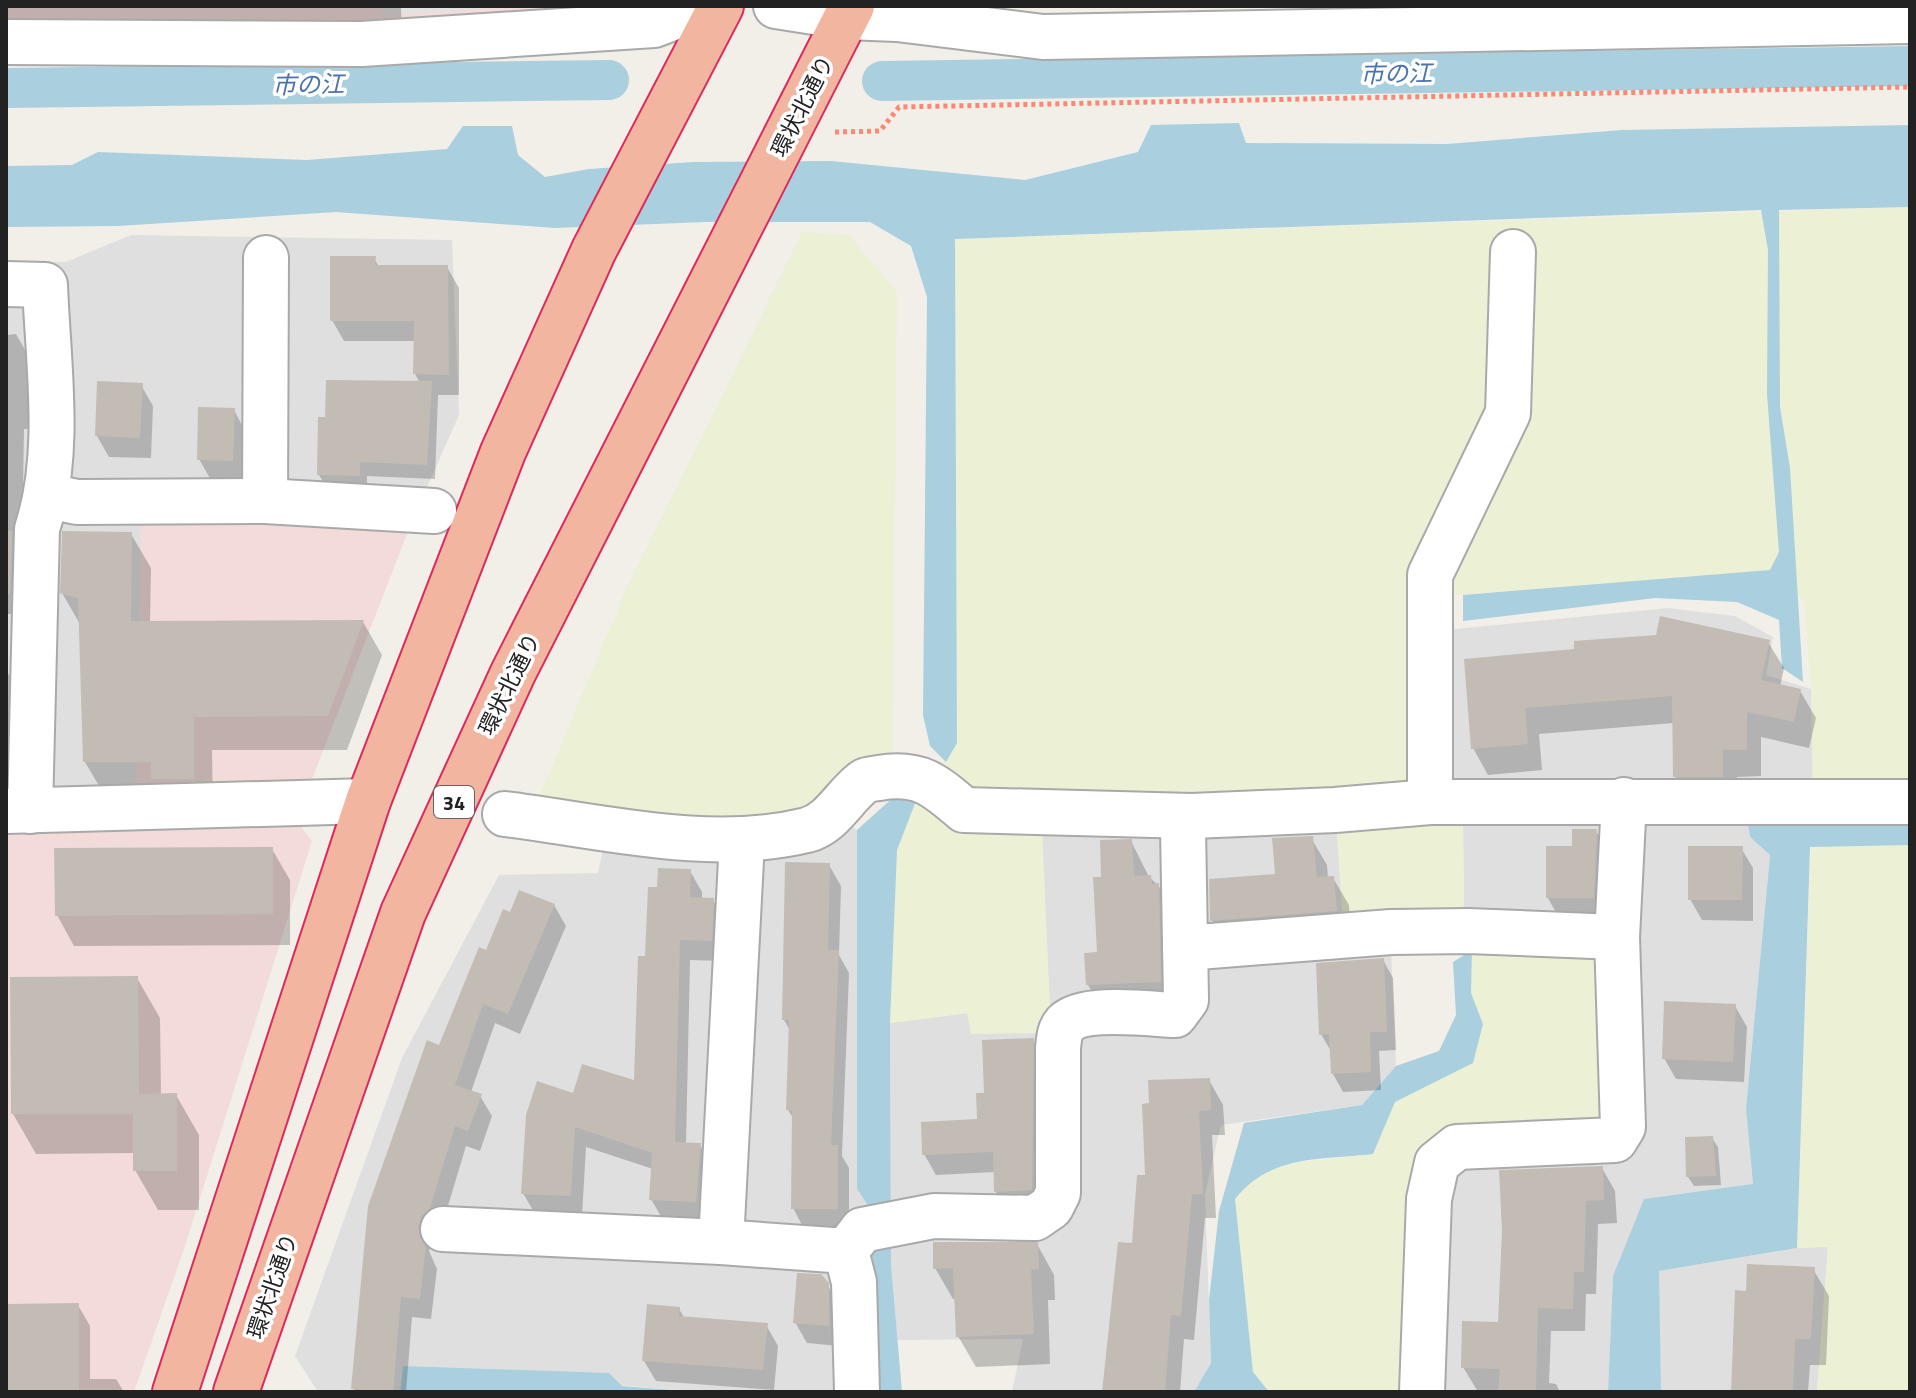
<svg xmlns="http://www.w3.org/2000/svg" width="1916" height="1398" viewBox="0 0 1916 1398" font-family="'Titillium Web','Noto Sans JP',sans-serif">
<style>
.residential{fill:#e0dfdf}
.commercial{fill:#f2dbd9}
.farmland{fill:#ecf0d5}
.parking{fill:#e2e2e2}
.water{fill:#aacfdf}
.shadow{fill:#0003}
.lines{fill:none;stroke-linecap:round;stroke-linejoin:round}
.canal{stroke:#aacfdf;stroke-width:40}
.building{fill:#c3bcb5}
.minor-casing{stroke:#a9a9a9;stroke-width:48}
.trunk-casing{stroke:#dc2a5c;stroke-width:48}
.path{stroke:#fa8872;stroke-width:5;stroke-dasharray:4 4;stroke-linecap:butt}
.minor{stroke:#fff;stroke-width:44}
.trunk{stroke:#f2b6a0;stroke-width:44}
.labels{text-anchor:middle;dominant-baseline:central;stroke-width:7;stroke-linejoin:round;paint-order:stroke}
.shield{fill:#fff;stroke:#646464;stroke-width:2}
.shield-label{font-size:20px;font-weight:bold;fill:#222}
.street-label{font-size:22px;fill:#222;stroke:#fff}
.water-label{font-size:24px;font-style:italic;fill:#4a74ab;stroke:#fff}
</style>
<rect width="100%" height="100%" fill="#f2efe9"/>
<g class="residential">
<polygon points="131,235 452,240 459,415 412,521 136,791 6,800 6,261 66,262"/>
<polygon points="1668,608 1735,616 1773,637 1766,675 1811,689 1813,788 1442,780 1445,630"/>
<polygon points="1330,799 1390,924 1396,1066 1362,1105 1221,1125 1205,1194 1211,1363 1194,1392 1012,1392 1023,1339 897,1340 891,1265 890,1023 968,1013 1050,1011 1040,802"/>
<polygon points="1463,816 1747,818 1750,837 1770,855 1746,1109 1753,1185 1613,1276 1608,1392 1413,1392 1426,1152 1604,1130 1464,923"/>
<polygon points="842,820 857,830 872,1315 880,1365 879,1392 699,1392 403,1366 400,1392 318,1392 295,1356 402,1058 499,875 598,873 604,844"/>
<polygon points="1828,1246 1817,1392 1661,1392 1658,1271 1797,1248"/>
</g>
<g class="commercial">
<polygon points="6,6 647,6 380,22 6,23"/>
<polygon points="141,517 412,521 309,787 136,791"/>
<polygon points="300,825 312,841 184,1249 134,1392 6,1392 6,829"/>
</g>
<g class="farmland">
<polygon points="1910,207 1910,1392 1817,1392 1828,1247 1797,1248 1813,788 1811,689 1804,601 1781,584 1409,596 1409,786 1041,803 1050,1011 1046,1033 971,1034 967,1013 890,1023 897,850 916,801 957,743 955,239"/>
<polygon points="802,232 849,235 897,292 893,755 812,819 742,827 535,807 625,592"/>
<polygon points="1463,816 1464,923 1343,925 1336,821"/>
<polygon points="1607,946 1604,1130 1446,1136 1413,1392 1269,1392 1253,1372 1235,1199 1248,1182 1276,1165 1373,1154 1395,1102 1473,1063 1483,1024 1471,993 1472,950"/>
</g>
<polygon class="parking" points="381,6 529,6 384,15"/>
<g class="water">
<polygon points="1239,123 1246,143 1447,144 1622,130 1910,125 1910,207 1779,210 1780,407 1790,468 1803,682 1782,668 1779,620 1737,602 1655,598 1463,621 1463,595 1770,570 1779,552 1767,394 1768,250 1761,210 955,239 957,743 946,762 930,746 923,715 927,297 911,246 870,222 705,222 555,228 336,212 118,226 6,227 6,166 72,165 98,152 307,160 447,149 463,126 512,126 518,155 545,177 589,169 693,162 831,161 1025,180 1138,152 1151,125"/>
<polygon points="897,794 916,801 897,850 890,1023 891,1265 902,1392 879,1392 880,1365 872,1315 870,1208 857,1189 857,830"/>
<polygon points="1747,818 1910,820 1910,845 1810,847 1797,1248 1659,1271 1661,1392 1608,1392 1613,1276 1644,1199 1753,1184 1746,1109 1770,855 1750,837"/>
<path d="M1472,950L1471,993L1483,1024L1473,1063L1395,1102L1373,1154C1321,1160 1271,1154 1235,1199L1253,1372L1269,1392H1194L1211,1363L1209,1300L1219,1211L1244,1123L1362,1105L1396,1066L1439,1051L1456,1015L1453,962Z"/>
<polygon points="403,1366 609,1373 622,1386 699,1392 400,1392"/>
</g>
<g class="shadow">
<polygon points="6,6 401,6 402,42 6,50"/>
<polygon points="374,258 379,267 447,267 459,288 459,395 438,395 435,479 367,476 367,490 328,490 319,475 420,383 415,374 416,341 344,341 332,320"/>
<polygon points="16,334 28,355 28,429 24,429 21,614 6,614 6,335"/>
<polygon points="141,385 153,406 151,458 109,457 97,436"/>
<polygon points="234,410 245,431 244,481 211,480 199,459"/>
<polygon points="131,534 151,568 150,623 363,622 382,655 347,750 212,750 213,812 105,796 85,762 80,624 62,593"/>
<polygon points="1768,642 1784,668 1780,687 1800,691 1816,718 1809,748 1761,737 1761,776 1737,777 1738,803 1690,803 1675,776 1674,723 1539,734 1542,770 1488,775 1473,748 1466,660"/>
<polygon points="6,670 17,688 11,803 6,803"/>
<polygon points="1596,831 1608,852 1605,918 1559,918 1548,898 1574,848"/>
<polygon points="1311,838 1327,865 1328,878 1333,878 1349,905 1351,938 1227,947 1212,920 1277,876"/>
<polygon points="1131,841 1149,877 1158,885 1176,916 1177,1012 1105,1015 1088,985 1099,954 1103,879"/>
<polygon points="1741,848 1753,868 1753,921 1702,920 1690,899"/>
<polygon points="272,849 290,880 290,945 74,946 57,915"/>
<polygon points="829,865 841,886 839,955 849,973 842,1156 849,1168 849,1229 804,1229 793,1208 794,1119 788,1110 791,1032 784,1020"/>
<polygon points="690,871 702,892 702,900 713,900 725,921 723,961 690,960 686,1144 700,1145 712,1166 707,1222 663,1220 651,1199 653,1169 586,1147 582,1216 535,1214 523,1193 574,1095 636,1083 647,958 659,889"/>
<polygon points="554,905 566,926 520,1034 495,1023 471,1092 480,1096 492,1116 480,1151 466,1146 441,1229 433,1237 429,1251 437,1269 431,1319 412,1317 406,1392 356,1392 353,1388 440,1047 487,953 511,915"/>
<polygon points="1383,960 1393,978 1396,1050 1379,1051 1381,1090 1343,1092 1333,1074 1332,1053 1321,1034"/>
<polygon points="137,978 160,1018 161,1096 176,1095 199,1135 199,1210 158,1210 135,1170 135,1153 36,1154 13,1114"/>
<polygon points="1735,1006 1747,1027 1744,1082 1676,1079 1664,1058"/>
<polygon points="1033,1040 1045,1060 1044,1208 1008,1212 996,1192 995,1172 936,1175 924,1154 979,1121 986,1095"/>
<polygon points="1209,1080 1223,1105 1225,1135 1212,1135 1216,1218 1205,1218 1194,1340 1184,1339 1180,1392 1104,1392 1147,1177"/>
<polygon points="1712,1138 1718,1147 1721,1185 1694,1186 1688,1177"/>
<polygon points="1602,1168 1615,1191 1617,1223 1598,1224 1596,1294 1586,1294 1585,1331 1551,1331 1549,1383 1556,1384 1560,1392 1478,1392 1463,1367 1500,1324"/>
<polygon points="1037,1244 1054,1275 1055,1300 1048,1300 1050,1364 976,1367 958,1336 957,1299 953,1299 935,1268"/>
<polygon points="1813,1269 1829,1296 1826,1365 1810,1365 1808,1392 1733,1392 1748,1293"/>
<polygon points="827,1284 839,1306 839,1346 807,1343 795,1322"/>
<polygon points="78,1305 90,1326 90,1379 116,1379 124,1392 6,1392 6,1306"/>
<polygon points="679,1309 685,1319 766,1325 778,1346 774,1390 656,1381 644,1361"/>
</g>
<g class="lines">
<g class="canal">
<polyline points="882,81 1910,66"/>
<polyline points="6,88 609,80"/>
</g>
</g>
<g class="building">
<polygon points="330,256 376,256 375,265 448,265 449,375 413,374 414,321 330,321"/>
<polygon points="326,380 432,381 427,465 360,462 360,476 317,475 318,417 325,417"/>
<polygon points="97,381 143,383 140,438 95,436"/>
<polygon points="198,407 235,408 233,461 197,460"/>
<polygon points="6,531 12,531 10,594 6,594"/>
<polygon points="62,531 132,532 131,621 364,620 328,716 194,717 194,779 151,779 151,762 83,762 78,598 60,593"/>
<polygon points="1660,616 1770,640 1761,680 1801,689 1794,722 1747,712 1747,750 1723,750 1723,777 1673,777 1672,696 1525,708 1528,744 1471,749 1464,659 1574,649 1574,641 1656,635"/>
<polygon points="1572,829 1597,829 1594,898 1546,898 1546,846 1572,846"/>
<polygon points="1313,836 1317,877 1334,876 1337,911 1210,921 1209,879 1275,874 1272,838"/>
<polygon points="1132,839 1134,876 1151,875 1152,884 1159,883 1161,982 1086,985 1084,953 1097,952 1093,877 1101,877 1100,840"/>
<polygon points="1688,846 1743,846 1742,900 1688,900"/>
<polygon points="273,847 273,914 55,916 54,848"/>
<polygon points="785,862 830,863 828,950 839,950 831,1145 838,1145 838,1209 791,1209 792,1111 786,1110 789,1020 782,1020"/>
<polygon points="658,868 691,869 690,897 714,898 712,941 680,940 675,1142 701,1143 696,1202 649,1200 652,1153 575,1127 571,1196 521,1194 526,1115 537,1081 573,1093 582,1064 634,1080 638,956 645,956 648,887 657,887"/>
<polygon points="519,890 555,904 508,1014 483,1004 455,1085 482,1094 468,1131 455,1126 430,1208 422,1216 418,1227 426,1246 420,1299 401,1297 393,1392 351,1389 368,1206 427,1040 439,1045 479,947 486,950 503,909 510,912"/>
<polygon points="1384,958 1387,1032 1370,1032 1371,1072 1331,1074 1329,1034 1319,1035 1316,963"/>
<polygon points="138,976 139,1094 177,1093 177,1171 133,1171 133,1114 11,1114 10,977"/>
<polygon points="1664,1001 1736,1004 1733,1062 1662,1059"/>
<polygon points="1034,1038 1032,1190 994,1192 993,1152 922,1155 921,1122 977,1119 976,1093 984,1093 982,1040"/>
<polygon points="1210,1078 1211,1110 1199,1111 1203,1194 1192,1194 1181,1316 1171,1315 1165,1392 1102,1392 1118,1242 1132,1243 1137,1175 1145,1175 1142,1104 1149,1103 1148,1080"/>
<polygon points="1713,1136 1716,1176 1686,1177 1685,1137"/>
<polygon points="1603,1166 1604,1200 1586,1201 1584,1272 1574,1272 1573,1309 1538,1308 1536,1392 1498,1392 1500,1369 1461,1368 1462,1321 1498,1322 1502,1231 1499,1170"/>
<polygon points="933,1242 1038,1242 1039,1269 1031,1270 1034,1334 956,1337 953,1268 933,1269"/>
<polygon points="1747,1264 1815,1267 1811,1339 1795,1339 1793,1392 1731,1392 1735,1290 1746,1291"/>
<polygon points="797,1273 821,1274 829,1283 829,1326 793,1323"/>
<polygon points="79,1303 79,1392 6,1392 6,1304"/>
<polygon points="647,1304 680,1307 679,1316 768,1323 763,1370 642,1361"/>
</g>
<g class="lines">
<g class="minor-casing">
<g id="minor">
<polyline points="776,6 846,17 897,19 1043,37 1910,21"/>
<polyline points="6,42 362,44 654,25 704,6"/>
<path d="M6,284L45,285C48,364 62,453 37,529L30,811"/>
<polyline points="48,496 77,502 265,501 434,511"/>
<polyline points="265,501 266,258"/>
<polyline points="1430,802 1430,575 1508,413 1513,252"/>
<polyline points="6,811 368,801"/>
<path d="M505,814C602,826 709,854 807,830C832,823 843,798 862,783C866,779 873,779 879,778C919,771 935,785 964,810L1192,816L1335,810L1430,802H1910"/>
<polyline points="741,860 721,1242 846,1251 854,1282 857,1392"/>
<polyline points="1617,937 1624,800"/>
<polyline points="1185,948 1391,932 1468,931 1617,937 1623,1127 1615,1140 1457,1147 1437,1163 1429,1199 1422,1392"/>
<polyline points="443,1229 721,1242"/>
<path d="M846,1251L862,1230L934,1216L1035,1218L1051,1207L1058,1193V1048C1059,1040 1059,1031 1065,1024C1083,1005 1149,1014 1175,1015L1186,1000L1183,828L1192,816"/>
</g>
</g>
<g class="trunk-casing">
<g id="trunk">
<polyline points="175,1392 368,801 503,452 594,250 721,6"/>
<polyline points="236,1392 403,913 513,673 852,6"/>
</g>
</g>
<polyline class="path" points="835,132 880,131 899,107 1910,87"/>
<use href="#minor" class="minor"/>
<use href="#trunk" class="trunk"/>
</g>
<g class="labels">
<rect class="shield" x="434" y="786" width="40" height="32" rx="6"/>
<g class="shield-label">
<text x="454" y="802">34</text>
</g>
<g class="street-label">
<text transform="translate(802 106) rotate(-63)">環状北通り</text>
<text transform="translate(509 684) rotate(-64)">環状北通り</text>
<text transform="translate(272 1286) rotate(-71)">環状北通り</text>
</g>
<g class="water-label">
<text transform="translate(1396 73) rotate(-1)">市の江</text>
<text transform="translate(308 84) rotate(-1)">市の江</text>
</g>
</g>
<rect width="1916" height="1398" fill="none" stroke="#222222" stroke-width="16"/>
</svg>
